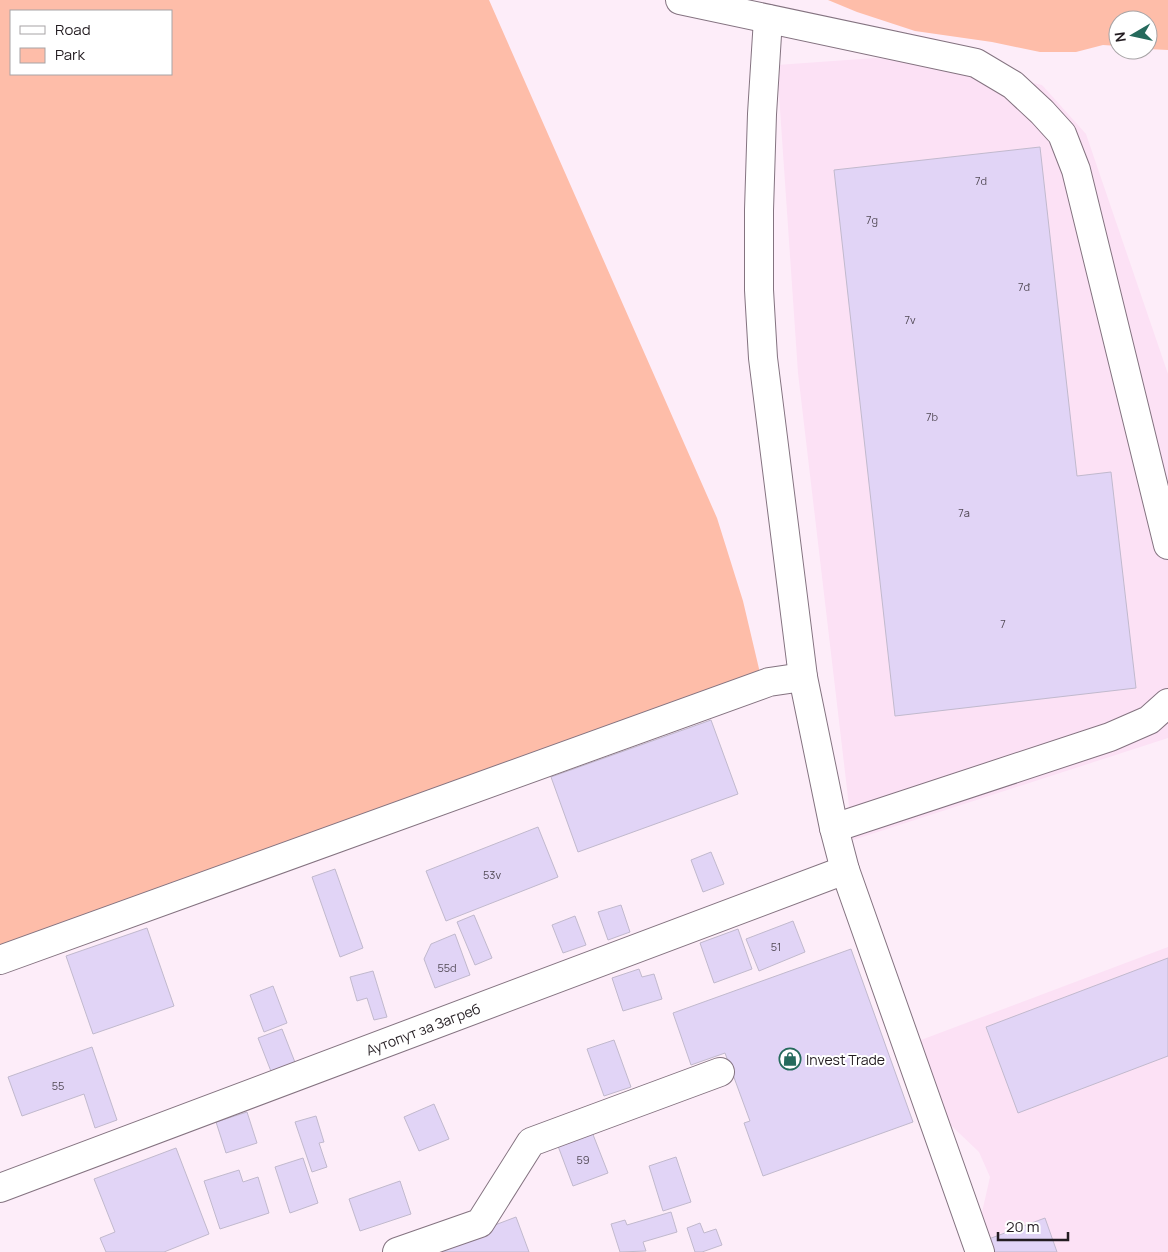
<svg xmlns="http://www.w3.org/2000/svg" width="1168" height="1252" viewBox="0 0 1168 1252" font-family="Manrope,sans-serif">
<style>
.built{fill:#fce1f5}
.green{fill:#febda9;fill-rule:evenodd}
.building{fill:#e1d4f6;stroke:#c1b9cd}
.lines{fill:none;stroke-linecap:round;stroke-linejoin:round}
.minor-casing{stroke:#847380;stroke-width:30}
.minor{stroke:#fff;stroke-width:28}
.labels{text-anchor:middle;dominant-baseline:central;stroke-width:4;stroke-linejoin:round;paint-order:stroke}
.number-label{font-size:11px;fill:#524a56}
.street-label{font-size:14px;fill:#231c21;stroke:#fff}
.poi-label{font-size:14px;fill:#231c21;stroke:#fff;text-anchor:start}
</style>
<rect width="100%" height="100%" fill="#fdedf9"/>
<g class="built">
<polygon points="875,58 968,67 1042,85 1086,134 1168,374 1168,738 853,840 798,373 777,65"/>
<polygon points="1168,947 1168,1252 986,1252 978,1230 990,1177 979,1152 937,1112 913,1043"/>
</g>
<g class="green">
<path d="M0,0H489L717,518L743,601L760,673L0,960ZM11,11H171V74H11Z"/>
<polygon points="828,0 1168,0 1168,50 1148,49 1148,20 1118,20 1118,46 1103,45 1076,52 1040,52 992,42 915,31 857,12"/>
</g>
<g class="building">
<polygon points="1040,147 1077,476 1111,472 1136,688 895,716 834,170"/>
<polygon points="711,720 738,794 578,852 551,777"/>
<polygon points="538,827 558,877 446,921 426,871"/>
<polygon points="711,852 724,884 703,892 691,860"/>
<polygon points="335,869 363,948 340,957 312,877"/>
<polygon points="621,905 630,932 608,940 598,912"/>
<polygon points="474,915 492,958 475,965 457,922"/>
<polygon points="575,916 586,945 563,953 552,925"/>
<polygon points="793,921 805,952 759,971 746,939"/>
<polygon points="147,928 174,1006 93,1034 66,956"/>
<polygon points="738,929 752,969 714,983 700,943"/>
<polygon points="455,934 470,975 435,988 424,959 431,944"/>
<polygon points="851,949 913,1122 763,1176 744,1123 750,1121 725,1053 691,1065 673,1013"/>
<polygon points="1168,958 1168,1056 1018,1113 986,1027"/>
<polygon points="639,969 642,977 654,974 662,999 623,1011 612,978"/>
<polygon points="373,971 387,1017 374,1020 367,998 357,1001 350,977"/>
<polygon points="273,986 287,1023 264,1032 250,995"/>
<polygon points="282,1029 298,1070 274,1079 258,1038"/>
<polygon points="614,1040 631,1087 604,1096 587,1049"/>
<polygon points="92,1047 117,1120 95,1128 84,1094 22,1116 8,1077"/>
<polygon points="434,1104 449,1139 419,1151 404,1117"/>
<polygon points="247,1112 257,1143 226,1153 216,1122"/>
<polygon points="316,1116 324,1142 319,1143 327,1167 312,1172 295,1122"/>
<polygon points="592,1132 608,1173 573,1186 558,1146"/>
<polygon points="176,1148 209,1234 164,1252 106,1252 100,1238 115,1232 94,1179"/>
<polygon points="676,1157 691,1202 663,1211 649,1166"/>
<polygon points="303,1158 318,1203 290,1213 275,1167"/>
<polygon points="239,1170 243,1182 258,1177 269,1213 220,1229 204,1181"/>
<polygon points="400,1181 411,1214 360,1231 349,1199"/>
<polygon points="671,1212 677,1232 643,1242 646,1251 620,1252 611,1224 625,1220 627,1225"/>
<polygon points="516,1217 529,1252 424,1252"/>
<polygon points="1045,1218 1057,1252 991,1252 986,1240"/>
<polygon points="700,1223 704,1233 716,1229 722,1245 702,1252 695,1252 687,1228"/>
</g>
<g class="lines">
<g class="minor-casing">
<g id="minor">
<polyline points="680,0 976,63 1013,85 1042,112 1062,134 1076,170 1168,545"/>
<polyline points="768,19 762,114 759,210 759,290 763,358 803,677 834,828 845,870 980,1252"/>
<polyline points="834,828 1110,737 1149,720 1168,703"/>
<polyline points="0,960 769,682 803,677"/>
<polyline points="0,1188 845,870"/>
<polyline points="397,1252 480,1223 531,1142 720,1072"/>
</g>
</g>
<use href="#minor" class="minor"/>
</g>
<defs>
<g id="shop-ring" transform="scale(1.125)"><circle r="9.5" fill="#fff" stroke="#256a5c" stroke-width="1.5"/><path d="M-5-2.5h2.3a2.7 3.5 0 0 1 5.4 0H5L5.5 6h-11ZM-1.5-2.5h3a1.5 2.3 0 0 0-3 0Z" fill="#256a5c"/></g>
</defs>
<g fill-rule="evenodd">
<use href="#shop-ring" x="790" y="1059"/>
</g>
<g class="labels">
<g class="number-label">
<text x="981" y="180">7d</text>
<text x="872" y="219">7g</text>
<text x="1024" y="286">7đ</text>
<text x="910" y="319">7v</text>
<text x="932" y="416">7b</text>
<text x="964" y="512">7a</text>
<text x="1003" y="623">7</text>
<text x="492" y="874">53v</text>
<text x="776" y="946">51</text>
<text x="447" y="967">55d</text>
<text x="58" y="1085">55</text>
<text x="583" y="1159">59</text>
</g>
<g class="street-label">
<text transform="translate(423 1029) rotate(-21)">Аутопут за Загреб</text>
</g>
<g class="poi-label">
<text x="806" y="1059">Invest Trade</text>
</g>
</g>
<rect x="10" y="10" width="162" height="65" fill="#ffffff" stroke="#a7a4a6"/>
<rect x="20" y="26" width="25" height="8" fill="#ffffff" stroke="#a7a4a6"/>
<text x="55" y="35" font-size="15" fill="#231c21">Road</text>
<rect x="20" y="48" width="25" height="15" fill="#febda9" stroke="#a7a4a6"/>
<text x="55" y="60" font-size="15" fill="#231c21">Park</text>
<g transform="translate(1133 35) rotate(261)"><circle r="24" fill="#ffffff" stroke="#a7a4a6"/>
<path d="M0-4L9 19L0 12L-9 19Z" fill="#256a5c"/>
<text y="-8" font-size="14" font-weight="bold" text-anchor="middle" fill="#231c21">N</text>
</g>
<path d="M998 1232v8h70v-8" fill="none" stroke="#231c21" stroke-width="2.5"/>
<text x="1006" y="1232" font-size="15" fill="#231c21" stroke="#ffffff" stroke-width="4" paint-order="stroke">20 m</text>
</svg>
